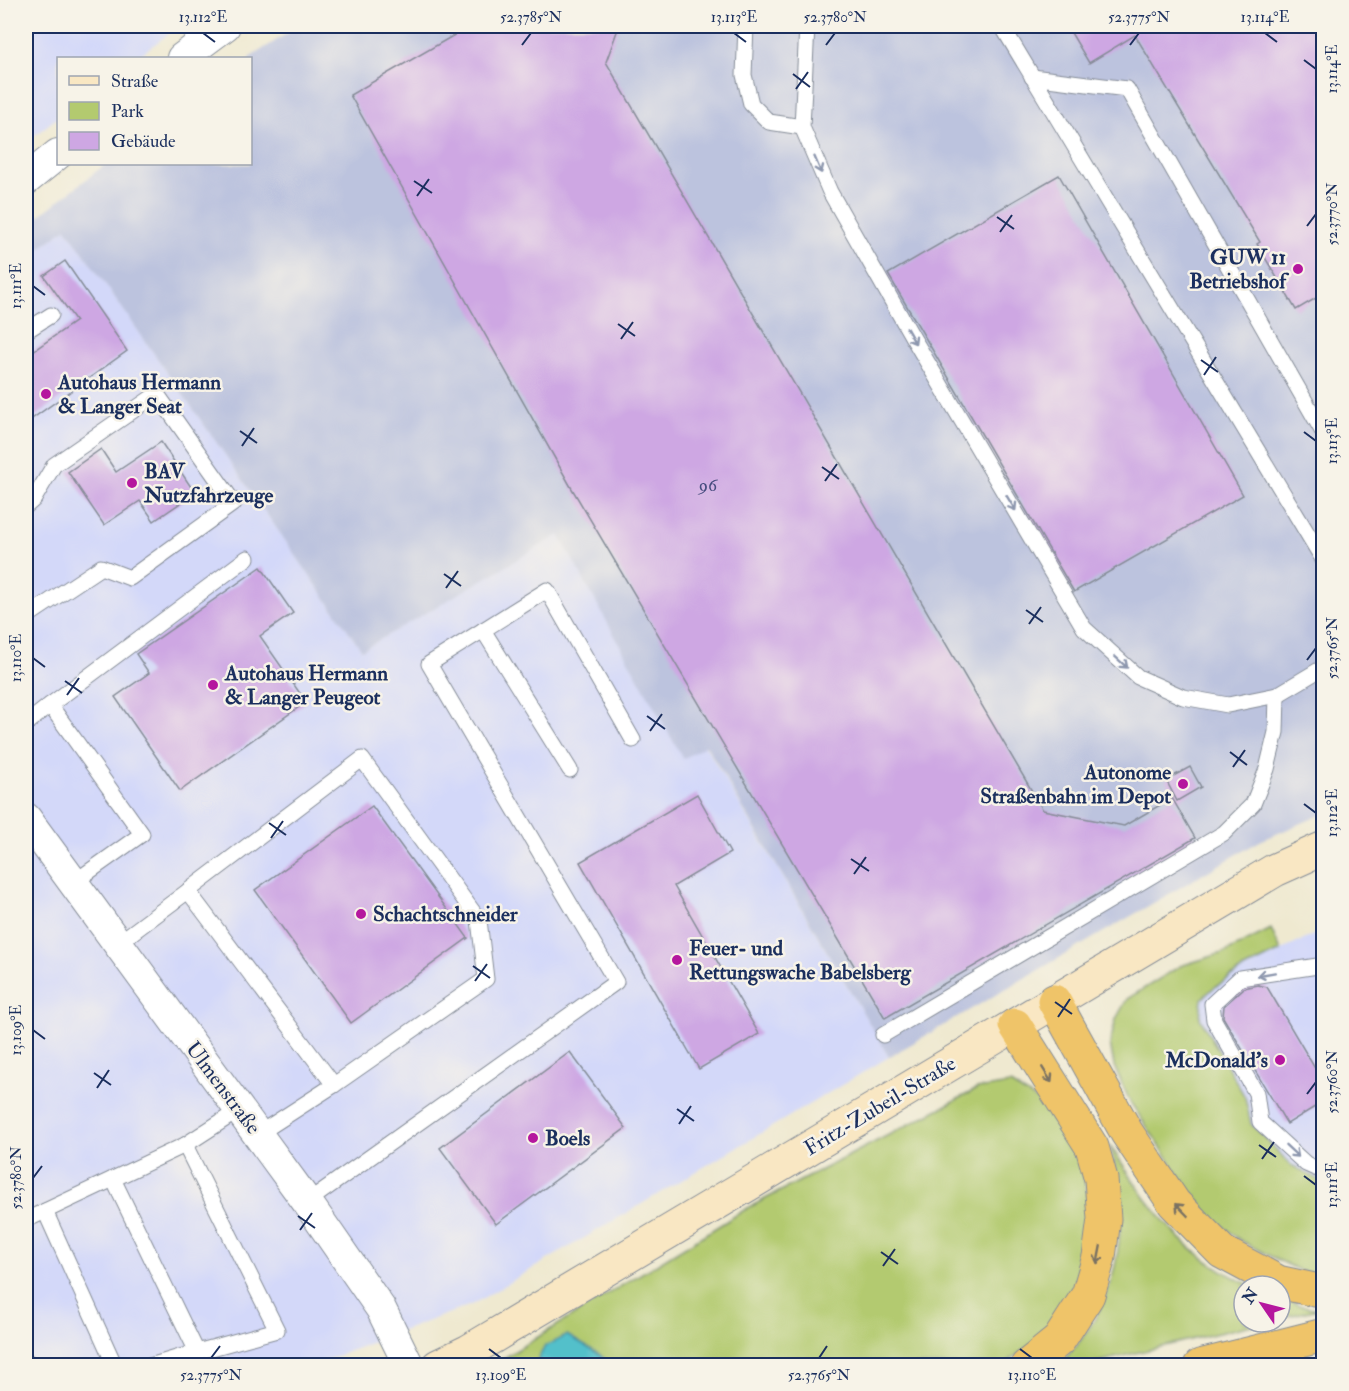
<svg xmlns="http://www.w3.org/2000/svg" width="1349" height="1391" viewBox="0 0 1349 1391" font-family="'IM FELL Double Pica',serif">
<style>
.built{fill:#d3d8f9}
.industrial{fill:#bcc3de}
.green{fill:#b3ca6f;stroke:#677c66;stroke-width:1.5}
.water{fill:#52c0ca;stroke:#367894;stroke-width:1.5}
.building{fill:#cea7e3}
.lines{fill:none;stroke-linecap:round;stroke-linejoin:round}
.lane-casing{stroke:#858c97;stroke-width:17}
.street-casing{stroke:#858c97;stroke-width:32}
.secondary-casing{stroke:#858c97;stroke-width:35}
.highway-casing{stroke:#858c97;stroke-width:35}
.lane{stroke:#fff;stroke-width:15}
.street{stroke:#fff;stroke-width:30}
.secondary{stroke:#f9e7c3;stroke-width:33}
.highway{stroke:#efc469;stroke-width:33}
.oneway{stroke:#8d97ae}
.oneway2{stroke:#7a7263}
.ticks{fill:none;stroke:#1b2f5e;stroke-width:2}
.poi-dot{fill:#b5179e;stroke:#f7f3e8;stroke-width:2}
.labels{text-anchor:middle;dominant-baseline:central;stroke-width:5;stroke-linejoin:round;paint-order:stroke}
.number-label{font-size:18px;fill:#484d7f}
.poi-label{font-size:21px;font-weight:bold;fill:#1b2f5e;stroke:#f7f3e8;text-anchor:start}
.street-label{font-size:21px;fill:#1b2f5e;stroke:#f7f3e8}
.neatline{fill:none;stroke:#1b2f5e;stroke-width:2}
.ticks-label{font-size:15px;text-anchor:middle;fill:#1b2f5e}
</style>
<rect width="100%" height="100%" fill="#f7f3e8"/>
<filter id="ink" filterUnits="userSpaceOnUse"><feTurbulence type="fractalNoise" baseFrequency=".0167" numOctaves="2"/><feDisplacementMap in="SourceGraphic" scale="12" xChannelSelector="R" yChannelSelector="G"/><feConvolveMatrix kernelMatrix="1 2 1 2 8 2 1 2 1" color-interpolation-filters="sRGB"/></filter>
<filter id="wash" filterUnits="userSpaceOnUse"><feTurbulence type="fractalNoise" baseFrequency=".008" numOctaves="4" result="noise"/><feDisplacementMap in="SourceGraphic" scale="24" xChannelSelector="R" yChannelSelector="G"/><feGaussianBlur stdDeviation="1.35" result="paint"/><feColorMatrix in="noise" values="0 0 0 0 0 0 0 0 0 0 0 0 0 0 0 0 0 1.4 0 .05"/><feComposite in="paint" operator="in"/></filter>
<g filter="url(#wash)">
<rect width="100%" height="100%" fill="#efe9d0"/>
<g class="built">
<polygon points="26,26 179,26 136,58 58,58 58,117 26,142"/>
<polygon points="66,228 362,650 559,534 683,758 705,745 889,1057 473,1304 313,1365 26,1366 26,259"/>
<polygon points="1323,930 1323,1182 1292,1166 1251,1124 1245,1097 1200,1018 1202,999 1212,989 1240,971"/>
</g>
<polygon class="industrial" points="299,26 1323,26 1323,814 1260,841 889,1057 706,745 683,759 559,535 362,650 66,228 26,259 26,226 106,164 250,164 249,58"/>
<g class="green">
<polygon points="1271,929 1281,951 1240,971 1212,989 1202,999 1200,1018 1245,1097 1251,1124 1292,1166 1323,1182 1323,1276 1301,1271 1266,1254 1240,1240 1210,1216 1191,1192 1130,1102 1114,1066 1110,1043 1116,1019 1127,999 1180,966 1226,952"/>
<polygon points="1010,1084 1040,1102 1079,1156 1091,1209 1087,1239 1075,1283 1054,1320 1033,1343 1003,1365 491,1366 746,1209 977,1089"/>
<path d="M1110,1145C1149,1206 1184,1258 1253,1286H1244V1322H1264L1086,1365L1057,1366C1120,1309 1132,1225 1110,1145Z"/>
<polygon points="1280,1297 1299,1305 1318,1309 1280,1318"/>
</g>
<polygon class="water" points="567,1335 599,1354 611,1365 535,1365 545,1346"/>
<g id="blocks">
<g class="building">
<polygon points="470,26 619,26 606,62 1043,810 1124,826 1172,798 1195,838 885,1018 571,487 350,95"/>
<polygon points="1067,26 1323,26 1323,294 1296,310 1257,244 1260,242 1135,35 1089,63"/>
<polygon points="1059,175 1243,495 1074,592 888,274"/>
<polygon points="65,261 127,351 26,423 26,356 76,321 44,276"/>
<polygon points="161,442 195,493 154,521 140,501 104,525 68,472 101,449 116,472"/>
<polygon points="261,567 293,613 260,636 306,702 180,791 115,697 149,673 136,654"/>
<polygon points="1190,767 1201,787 1177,801 1166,780"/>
<polygon points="697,794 730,853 674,886 759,1034 699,1069 580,862"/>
<polygon points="372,806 468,938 351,1023 255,890"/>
<polygon points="1258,985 1267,987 1323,1082 1323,1102 1287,1124 1223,1017 1224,1006 1244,988"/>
<polygon points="570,1052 626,1128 496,1224 440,1148"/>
</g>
</g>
</g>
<g filter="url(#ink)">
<use href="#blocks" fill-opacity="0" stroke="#858c97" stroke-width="1.5"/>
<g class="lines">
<g class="lane-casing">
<g id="lane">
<polyline points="746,26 744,75 751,104 769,122 802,127"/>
<polyline points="807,26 802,127 830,192 913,338 1084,628 1138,677 1183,697 1228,705 1277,695 1324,667"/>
<polyline points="1002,26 1324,561"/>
<polyline points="1032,77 1127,89 1324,434"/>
<polyline points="26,331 51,315"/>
<polyline points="26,506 34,499 54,465 157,394 234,503 130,578 101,567 26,617"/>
<polyline points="483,630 570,770"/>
<polyline points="50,705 247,558"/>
<polyline points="26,724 50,705 142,834 73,883"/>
<polyline points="188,891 362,759 479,920 486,979 334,1085"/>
<polyline points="117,944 188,891 334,1085 258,1134"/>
<polyline points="1324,965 1240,978 1212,1004 1214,1020 1256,1093 1260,1122 1306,1164 1324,1172"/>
<polyline points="883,1035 1224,833 1253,804 1267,769 1276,732 1277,695"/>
<polyline points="113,1179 197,1352 277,1330 185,1145"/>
<polyline points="307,1202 616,982 429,664 547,590 633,740"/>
<polyline points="45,1211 115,1366"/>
<polyline points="26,1220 185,1145 239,1110"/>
<polyline points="26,1360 28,1366"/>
<polyline points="150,1366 197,1352"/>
</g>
</g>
<g class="street-casing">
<g id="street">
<polyline points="182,58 225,26"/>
<polyline points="26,180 58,154"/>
<polyline points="26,818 307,1202 381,1309 409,1366"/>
</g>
</g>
<g class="secondary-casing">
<polyline id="secondary" points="438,1366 469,1351 1275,870 1324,848"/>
</g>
<g class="highway-casing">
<g id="highway">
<polyline points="1054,1001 1127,1133 1174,1203 1222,1252 1278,1282 1324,1292"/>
<polyline points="1015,1025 1092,1147 1101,1179 1104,1219 1099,1257 1088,1295 1059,1340 1027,1366"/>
<polyline points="1200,1366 1324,1335"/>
</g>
</g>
<use href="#lane" class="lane"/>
<use href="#street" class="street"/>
<use href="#secondary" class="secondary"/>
<use href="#highway" class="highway"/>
</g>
<defs><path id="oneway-shaft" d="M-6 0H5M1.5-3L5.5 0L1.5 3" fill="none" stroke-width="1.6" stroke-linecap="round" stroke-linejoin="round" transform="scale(1.5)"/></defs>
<g class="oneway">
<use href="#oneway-shaft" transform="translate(818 165) rotate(67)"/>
<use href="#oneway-shaft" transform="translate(911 336) rotate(60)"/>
<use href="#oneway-shaft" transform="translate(1011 503) rotate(59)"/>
<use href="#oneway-shaft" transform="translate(1121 662) rotate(42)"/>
<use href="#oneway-shaft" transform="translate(1266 974) rotate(170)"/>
<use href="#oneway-shaft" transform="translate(1292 1151) rotate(43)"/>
</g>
<g class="oneway2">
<use href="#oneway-shaft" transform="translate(1047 1075) rotate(58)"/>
<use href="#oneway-shaft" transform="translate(1182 1210) rotate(-134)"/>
<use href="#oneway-shaft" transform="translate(1099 1255) rotate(101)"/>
</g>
</g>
<path class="ticks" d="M203,33L215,42M734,33L746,42M1265,33L1277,42M522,45L531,33M826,45L835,33M1130,45L1139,33M1304,60L1316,69M793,74L810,87M796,89L808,72M414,181L432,193M417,196L429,179M997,217L1014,229M1307,226L1316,214M1000,232L1012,215M33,286L45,295M618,324L635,336M621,339L633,322M1201,360L1218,372M1204,375L1216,357M240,431L257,443M1304,432L1316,441M242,446L254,428M822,467L839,479M825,481L837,464M444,574L461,586M446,588L458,571M1026,610L1043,622M1029,624L1041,607M33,658L45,667M1307,660L1316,648M65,681L82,693M67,695L79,678M647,716L665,729M650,731L662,714M1230,752L1247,765M1233,767L1245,750M1304,804L1316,813M269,823L286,835M271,838L283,821M851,859L869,871M854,874L866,857M473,966L490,978M475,981L487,964M1055,1002L1072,1014M1058,1017L1070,999M33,1030L45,1039M94,1073L111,1085M97,1088L109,1070M1307,1094L1316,1082M677,1109L694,1121M679,1124L691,1106M1259,1145L1276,1157M1262,1159L1274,1142M1304,1176L1316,1185M33,1178L42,1166M298,1216L315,1228M300,1230L312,1213M881,1252L898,1264M883,1266L895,1249M489,1349L501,1358M1020,1349L1032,1358M211,1358L220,1346M819,1358L827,1346"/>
<g class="poi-dot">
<circle cx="1298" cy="269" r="6"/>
<circle cx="46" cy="394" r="6"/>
<circle cx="132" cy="483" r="6"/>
<circle cx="213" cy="685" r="6"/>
<circle cx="1183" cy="784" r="6"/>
<circle cx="361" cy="914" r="6"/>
<circle cx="677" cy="960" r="6"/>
<circle cx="1280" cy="1060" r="6"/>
<circle cx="533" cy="1138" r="6"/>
</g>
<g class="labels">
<g class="number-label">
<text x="708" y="485">96</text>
</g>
<g class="poi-label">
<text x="1286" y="257" text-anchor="end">GUW 11<tspan x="1286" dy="24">Betriebshof</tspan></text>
<text x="58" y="382">Autohaus Hermann<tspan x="58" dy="24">&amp; Langer Seat</tspan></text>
<text x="144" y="471">BAV<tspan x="144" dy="24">Nutzfahrzeuge</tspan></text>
<text x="225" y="673">Autohaus Hermann<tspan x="225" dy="24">&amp; Langer Peugeot</tspan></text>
<text x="1171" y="772" text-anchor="end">Autonome<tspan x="1171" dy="24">Straßenbahn im Depot</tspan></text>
<text x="373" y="914">Schachtschneider</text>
<text x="689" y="948">Feuer- und<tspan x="689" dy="24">Rettungswache Babelsberg</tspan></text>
<text x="1268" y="1060" text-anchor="end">McDonald's</text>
<text x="545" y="1138">Boels</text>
</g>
<g class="street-label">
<text transform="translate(223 1088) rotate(53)">Ulmenstraße</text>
<text transform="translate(880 1106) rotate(-31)">Fritz-Zubeil-Straße</text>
</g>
</g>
<rect width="1349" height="1391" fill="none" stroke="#f7f3e8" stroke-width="66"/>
<rect x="57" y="57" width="195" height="108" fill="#f7f3e8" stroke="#9fa5b1" stroke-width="1.5"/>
<rect x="69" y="76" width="30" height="9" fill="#f9e7c3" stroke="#9fa5b1" stroke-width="1.5"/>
<text x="111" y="87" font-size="18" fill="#1b2f5e">Straße</text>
<rect x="69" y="102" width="30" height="18" fill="#b3ca6f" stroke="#9fa5b1" stroke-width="1.5"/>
<text x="111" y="117" font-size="18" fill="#1b2f5e">Park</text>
<rect x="69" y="132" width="30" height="18" fill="#cea7e3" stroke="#9fa5b1" stroke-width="1.5"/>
<text x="111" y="147" font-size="18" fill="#1b2f5e">Gebäude</text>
<g transform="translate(1262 1304) rotate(305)"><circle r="28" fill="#f7f3e8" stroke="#9fa5b1" stroke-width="1.5"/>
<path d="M0-4.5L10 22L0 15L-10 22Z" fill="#b5179e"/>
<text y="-9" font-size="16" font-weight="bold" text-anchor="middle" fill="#1b2f5e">N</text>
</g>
<rect x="33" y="33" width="1283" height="1325" class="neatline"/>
<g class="ticks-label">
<text x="203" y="22">13.112°E</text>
<text x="531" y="22">52.3785°N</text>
<text x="734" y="22">13.113°E</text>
<text x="835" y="22">52.3780°N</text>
<text x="1139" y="22">52.3775°N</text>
<text x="1265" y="22">13.114°E</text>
<text transform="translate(1332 69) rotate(-90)" y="5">13.114°E</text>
<text transform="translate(1332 214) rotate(-90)" y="5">52.3770°N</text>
<text transform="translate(16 286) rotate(-90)" y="5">13.111°E</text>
<text transform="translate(1332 441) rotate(-90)" y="5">13.113°E</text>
<text transform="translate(1332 648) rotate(-90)" y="5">52.3765°N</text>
<text transform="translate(16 658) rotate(-90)" y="5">13.110°E</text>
<text transform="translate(1332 813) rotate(-90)" y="5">13.112°E</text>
<text transform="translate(16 1030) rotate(-90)" y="5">13.109°E</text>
<text transform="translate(1332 1082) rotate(-90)" y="5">52.3760°N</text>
<text transform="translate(16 1178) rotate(-90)" y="5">52.3780°N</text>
<text transform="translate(1332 1185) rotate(-90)" y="5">13.111°E</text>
<text x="211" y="1380">52.3775°N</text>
<text x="501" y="1380">13.109°E</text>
<text x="819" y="1380">52.3765°N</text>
<text x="1032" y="1380">13.110°E</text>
</g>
</svg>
